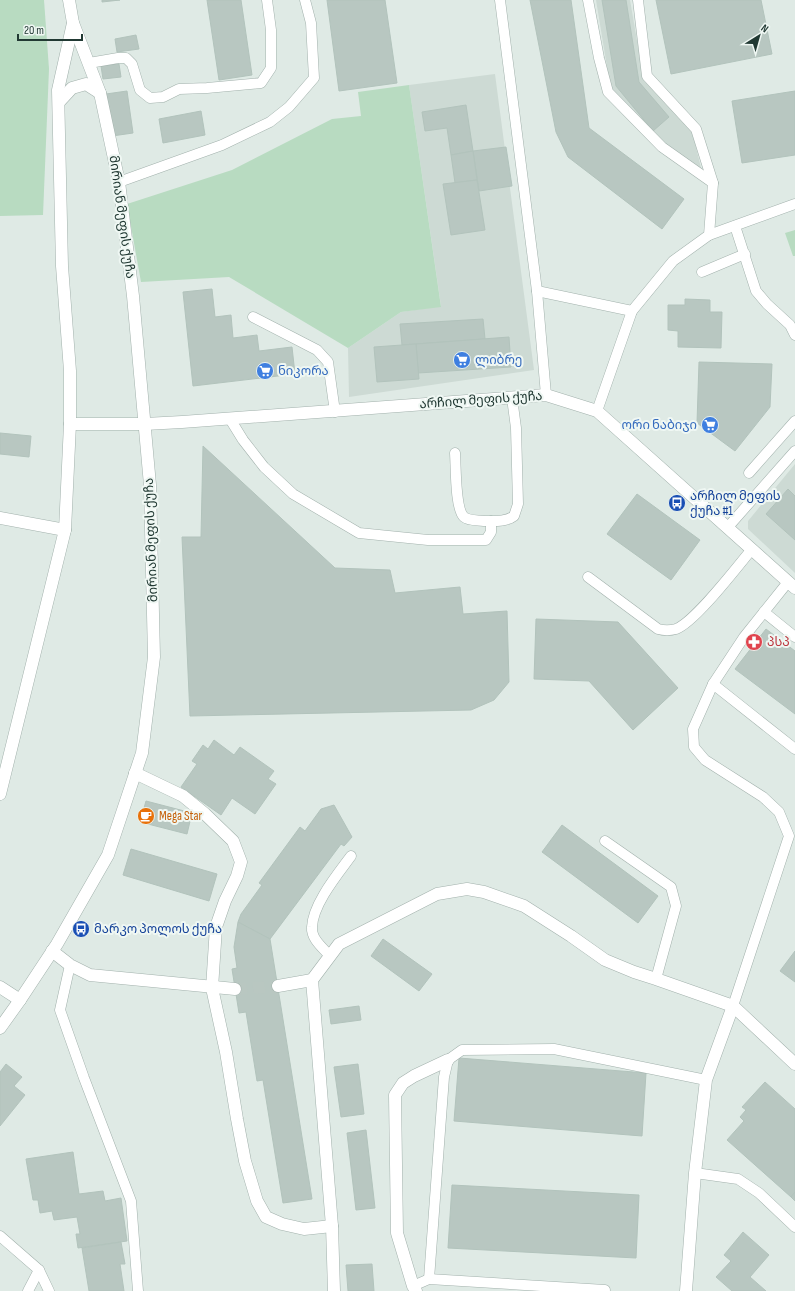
<svg xmlns="http://www.w3.org/2000/svg" width="795" height="1291" viewBox="0 0 795 1291" font-family="'Sofia Sans Condensed','Noto Sans Georgian',sans-serif">
<style>
.built{fill:#cddad4}
.green{fill:#b8dbc1}
.building{fill:#b8c7c1;stroke:#b2c3bc}
.lines{fill:none;stroke-linecap:round;stroke-linejoin:round}
.minor-tunnel{stroke:#b9c7c1;stroke-width:12;stroke-dasharray:12 6;stroke-linecap:butt}
.service-casing{stroke:#a2b1ac;stroke-width:11}
.minor-casing{stroke:#a2b1ac;stroke-width:13}
.tertiary-casing{stroke:#a2b1ac;stroke-width:13}
.service{stroke:#fff;stroke-width:10}
.minor{stroke:#fff;stroke-width:12}
.tertiary{stroke:#fff;stroke-width:12}
.labels{text-anchor:middle;dominant-baseline:central;stroke-width:4;stroke-linejoin:round;paint-order:stroke}
.street-label{font-size:13px;fill:#213933;stroke:#eff7f3}
.shop-label{font-size:13px;fill:#366cbe;stroke:#eff7f3;text-anchor:start}
.transit-label{font-size:13px;fill:#164399;stroke:#eff7f3;text-anchor:start}
.health-label{font-size:13px;fill:#be3a42;stroke:#eff7f3;text-anchor:start}
.food-label{font-size:13px;fill:#c56008;stroke:#eff7f3;text-anchor:start}
</style>
<rect width="100%" height="100%" fill="#dfeae5"/>
<g class="built">
<polygon points="596,0 630,0 644,81 692,131 702,172 664,145 611,91"/>
<polygon points="495,74 534,370 349,397 348,348 401,312 441,306 409,85"/>
<polygon points="795,464 795,573 748,529 748,521"/>
</g>
<g class="green">
<polygon points="0,0 44,0 49,69 43,215 0,216"/>
<polygon points="409,85 441,307 401,312 348,348 229,277 141,282 127,204 232,170 332,119 361,116 358,92"/>
<polygon points="795,230 795,256 793,256 785,233"/>
</g>
<g class="building">
<polygon points="102,0 120,0 102,2"/>
<polygon points="207,0 241,0 252,75 219,80"/>
<polygon points="327,0 385,0 397,83 339,91"/>
<polygon points="530,0 571,0 589,128 684,199 662,229 568,157 556,132"/>
<polygon points="602,0 626,0 639,82 669,117 653,131 616,86"/>
<polygon points="656,0 761,0 772,54 671,74"/>
<polygon points="136,35 139,49 117,52 115,39"/>
<polygon points="119,64 121,77 103,79 101,66"/>
<polygon points="127,91 133,133 112,136 106,94"/>
<polygon points="795,91 795,155 742,163 732,101"/>
<polygon points="466,105 473,151 451,155 447,128 425,131 422,112"/>
<polygon points="201,111 205,135 163,143 159,119"/>
<polygon points="506,147 512,186 479,191 473,151"/>
<polygon points="473,151 477,180 455,183 451,155"/>
<polygon points="477,180 485,230 451,235 443,184"/>
<polygon points="212,289 215,317 231,315 233,338 257,335 259,351 292,347 295,374 193,386 183,292"/>
<polygon points="685,299 710,300 710,312 722,312 721,348 678,347 678,331 668,330 668,305 685,305"/>
<polygon points="483,319 485,339 402,345 400,324"/>
<polygon points="509,337 511,367 418,373 416,344"/>
<polygon points="416,344 419,379 377,382 374,347"/>
<polygon points="699,362 772,364 770,407 735,451 697,423"/>
<polygon points="0,433 31,436 29,457 0,454"/>
<polygon points="203,446 335,568 390,570 395,593 460,587 463,614 507,611 509,682 494,700 471,710 190,716 182,537 201,537"/>
<polygon points="788,489 795,496 795,540 766,514"/>
<polygon points="637,494 700,540 671,580 607,534"/>
<polygon points="536,619 618,622 678,688 633,730 589,681 534,679"/>
<polygon points="766,629 795,651 795,714 735,669"/>
<polygon points="214,740 234,755 240,747 274,771 268,779 276,784 255,814 232,798 221,815 181,787 197,764 192,761 203,745 208,749"/>
<polygon points="146,801 192,813 187,834 140,822"/>
<polygon points="334,805 352,837 344,846 341,844 270,939 238,922 241,914 262,885 259,883 300,827 305,831 321,809"/>
<polygon points="562,825 658,896 638,923 542,852"/>
<polygon points="131,849 217,874 209,901 123,875"/>
<polygon points="238,922 270,939 312,1199 283,1203 263,1080 257,1081 246,1012 239,1013 232,969 237,968 234,947"/>
<polygon points="383,939 432,974 419,991 371,956"/>
<polygon points="795,951 795,982 780,971"/>
<polygon points="359,1006 361,1020 331,1024 329,1010"/>
<polygon points="459,1058 646,1073 642,1136 454,1121"/>
<polygon points="6,1064 22,1077 14,1086 25,1095 0,1126 0,1072"/>
<polygon points="358,1064 364,1114 341,1117 334,1067"/>
<polygon points="765,1082 795,1109 795,1192 791,1197 727,1140 744,1121 740,1117 746,1110 742,1107"/>
<polygon points="366,1130 375,1208 356,1210 347,1133"/>
<polygon points="73,1152 79,1194 103,1191 105,1201 121,1198 127,1241 78,1248 76,1234 80,1234 77,1217 54,1220 52,1211 40,1213 38,1200 33,1200 26,1159"/>
<polygon points="452,1185 639,1195 636,1258 448,1248"/>
<polygon points="795,1192 795,1201 791,1197"/>
<polygon points="743,1232 769,1255 750,1277 766,1291 732,1291 716,1277 731,1261 724,1255"/>
<polygon points="121,1242 125,1264 120,1264 124,1291 89,1291 82,1248"/>
<polygon points="372,1264 374,1291 348,1291 346,1265"/>
</g>
<g class="lines">
<polyline class="minor-tunnel" points="235,989 278,986"/>
<g class="service-casing">
<g id="service">
<polyline points="500,0 537,291 546,395"/>
<polyline points="588,0 599,58 608,92 662,147 713,183"/>
<polyline points="89,63 118,58 126,58 132,64 140,90 150,98 163,97 179,89 207,88 261,83 271,68 271,30 267,0"/>
<polyline points="119,182 222,145 270,122 289,107 314,78 311,23 305,0"/>
<polyline points="735,226 756,291 767,304 790,325 795,335"/>
<polyline points="709,235 795,204"/>
<polyline points="702,272 745,254"/>
<polyline points="537,291 632,311"/>
<polyline points="253,317 317,350 328,362 335,412"/>
<polyline points="597,411 632,311 673,261 709,235 713,183 696,129 647,76 638,0"/>
<polyline points="230,419 243,440 264,467 293,494 359,533 428,540 486,540 491,532 491,521"/>
<path d="M455,453C456,466 455,509 464,517C469,521 477,520 484,521C495,521 506,522 514,516L518,504L516,428L512,398"/>
<polyline points="749,473 795,421"/>
<polyline points="728,527 795,451"/>
<path d="M588,577L658,629C665,631 669,631 676,629C695,622 737,567 752,549"/>
<polyline points="764,612 795,637"/>
<polyline points="713,684 795,749"/>
<polyline points="605,841 671,887 676,906 656,979"/>
<path d="M330,956C323,948 311,939 312,927C313,904 337,875 351,856"/>
<polyline points="70,965 60,1010 84,1078 131,1201 138,1291"/>
<polyline points="733,1006 789,836 779,812 763,797 705,760 694,747 693,729 713,684 744,637 788,582"/>
<polyline points="695,1173 738,1179 759,1193 795,1227"/>
<polyline points="0,1236 39,1270 28,1291"/>
<polyline points="39,1270 49,1291"/>
<polyline points="429,1279 444,1077 448,1060 462,1050 554,1049 706,1080"/>
<polyline points="413,1286 429,1279 605,1290"/>
</g>
</g>
<g class="minor-casing">
<g id="minor">
<polyline points="0,518 65,530"/>
<polyline points="135,773 183,796 205,814 233,841 241,862 237,876 225,901 216,927 212,988 226,1052 237,1119 245,1161 257,1201 266,1217 282,1224 304,1229 332,1226"/>
<polyline points="52,951 70,965 90,975 235,989"/>
<polyline points="278,986 312,980"/>
<polyline points="0,987 20,1000"/>
<polyline points="334,1291 332,1226 312,980 339,944 437,894 467,889 484,892 524,906 571,936 605,960 634,972 656,979 733,1006 795,1064"/>
<polyline points="416,1291 413,1286 397,1233 395,1095 403,1083 414,1076 448,1060"/>
<polyline points="686,1291 695,1173 706,1080 733,1006"/>
</g>
</g>
<g class="tertiary-casing">
<g id="tertiary">
<polyline points="59,102 72,88 86,84 100,93"/>
<polyline points="70,424 145,424 182,422 546,395 597,411 795,588"/>
<polyline points="0,794 65,530 70,424 70,371 62,266 58,90 73,23"/>
<polyline points="0,1028 20,1000 57,944 108,855 142,753 154,657 150,485 133,296 119,182 100,93 73,23 69,0"/>
</g>
</g>
<use href="#service" class="service"/>
<use href="#minor" class="minor"/>
<use href="#tertiary" class="tertiary"/>
</g>
<defs>
<g id="supermarket-disc" transform="scale(0.9)"><circle r="9.5" fill="#3f7fe0" stroke="#eff7f3"/><path d="M-6-5.5h2.5l.6 2H6L4.5 2H-2.5L-4.4-4H-6ZM-1.5 3.2a1.3 1.3 0 1 0 .1 0ZM3 3.2a1.3 1.3 0 1 0 .1 0Z" fill="#fff"/></g>
<g id="bus-disc" transform="scale(0.9)"><circle r="9.5" fill="#1a4fb4" stroke="#eff7f3"/><path d="M-5-6H5V4H4V6H2V4H-2V6H-4V4H-5ZM-3.5-4V0h7V-4ZM-3.5 1.2v1.5H-2V1.2ZM2 1.2v1.5H3.5V1.2Z" fill="#fff"/></g>
<g id="pharmacy-disc" transform="scale(0.9)"><circle r="9.5" fill="#e0444e" stroke="#eff7f3"/><path d="M-2-6h4v4h4v4h-4v4h-4v-4h-4v-4h4Z" fill="#fff"/></g>
<g id="cafe-disc" transform="scale(0.9)"><circle r="9.5" fill="#e8710a" stroke="#eff7f3"/><path d="M-5.5-4.5H6V0H3Q3 3.5 0 3.5H-2.5Q-5.5 3.5-5.5 0ZM3-3.2v2h1.7v-2ZM-6 4.5H4V6H-6Z" fill="#fff"/></g>
</defs>
<g fill-rule="evenodd">
<use href="#supermarket-disc" x="462" y="360"/>
<use href="#supermarket-disc" x="265" y="371"/>
<use href="#supermarket-disc" x="710" y="425"/>
<use href="#bus-disc" x="677" y="503"/>
<use href="#pharmacy-disc" x="754" y="642"/>
<use href="#cafe-disc" x="146" y="816"/>
<use href="#bus-disc" x="81" y="929"/>
</g>
<g class="labels">
<g class="street-label">
<text transform="translate(122 217) rotate(82)">მირიან მეფის ქუჩა</text>
<text transform="translate(481 400) rotate(-4)">არჩილ მეფის ქუჩა</text>
<text transform="translate(151 540) rotate(-92)">მირიან მეფის ქუჩა</text>
</g>
<g class="shop-label">
<text x="475" y="360">ლიბრე</text>
<text x="278" y="371">ნიკორა</text>
<text x="697" y="425" text-anchor="end">ორი ნაბიჯი</text>
</g>
<g class="transit-label">
<text x="690" y="496">არჩილ მეფის<tspan x="690" dy="15">ქუჩა #1</tspan></text>
<text x="94" y="929">მარკო პოლოს ქუჩა</text>
</g>
<g class="health-label">
<text x="767" y="642">პსპ</text>
</g>
<g class="food-label">
<text x="159" y="816">Mega Star</text>
</g>
</g>
<g transform="translate(759 36) rotate(37)" stroke="#eff7f3" stroke-width="3" paint-order="stroke">
<path d="M0-3L7 15L0 10L-7 15Z" fill="#213933"/>
<text y="-6" font-size="11" font-weight="bold" text-anchor="middle" fill="#213933">N</text>
</g>
<path d="M18 34v6h64v-6" fill="none" stroke="#213933" stroke-width="2"/>
<text x="24" y="34" font-size="12" fill="#213933" stroke="#eff7f3" stroke-width="3" paint-order="stroke">20 m</text>
</svg>
